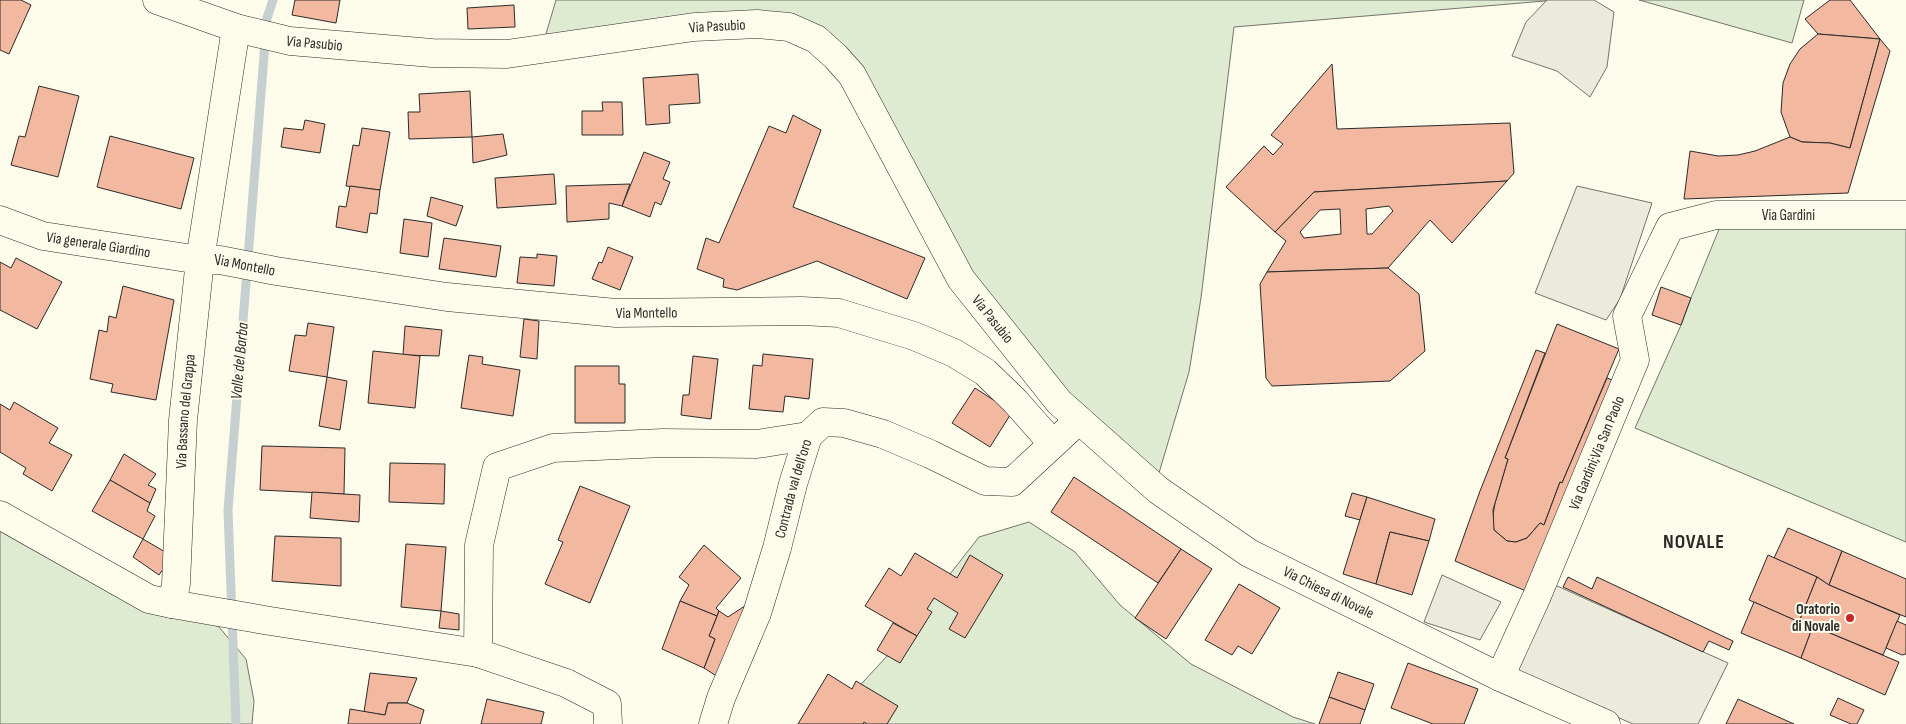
<svg xmlns="http://www.w3.org/2000/svg" width="1906" height="724" viewBox="0 0 1906 724" font-family="'Sofia Sans Condensed',sans-serif">
<style>
.green{fill:#deebd1;stroke:#74746e}
.parking{fill:#eceadb;stroke:#74746e}
.lines{fill:none;stroke-linecap:round;stroke-linejoin:round}
.stream{stroke:#c7d0d0;stroke-width:9}
.building{fill:#f2b8a0;stroke:#2b2b2b;fill-rule:evenodd}
.minor-casing{stroke:#2b2b2b;stroke-width:29}
.secondary-casing{stroke:#2b2b2b;stroke-width:29}
.minor{stroke:#fdfbea;stroke-width:28}
.secondary{stroke:#fdfbea;stroke-width:28}
.poi-dot{fill:#c62828;stroke:#fdfbea;stroke-width:2}
.labels{text-anchor:middle;dominant-baseline:central;stroke-width:4;stroke-linejoin:round;paint-order:stroke}
.street-label{font-size:15px;fill:#2b2b2b;stroke:#fdfbea}
.poi-label{font-size:15px;font-weight:bold;fill:#2b2b2b;stroke:#fdfbea;text-anchor:end}
.water-label{font-size:16px;font-style:italic;fill:#2b2b2b;stroke:#fdfbea}
.district-label{font-size:20px;font-weight:bold;letter-spacing:1px;fill:#2b2b2b;stroke:#fdfbea}
</style>
<rect width="100%" height="100%" fill="#fdfbea"/>
<g class="green">
<polygon points="556,0 1557,0 1234,27 1201,298 1189,372 1156,483 1085,425 981,298 857,79 814,42 718,24 540,54"/>
<polygon points="1639,0 1804,0 1792,43"/>
<polygon points="1726,212 1906,217 1906,542 1635,428 1681,325 1691,298"/>
<polygon points="0,517 72,554 111,594 162,600 219,627 246,659 254,701 252,724 0,724"/>
<polygon points="1029,522 1075,552 1120,605 1191,664 1293,717 1315,724 830,724 853,693 911,630 932,597 979,537"/>
</g>
<g class="parking">
<polygon points="1547,0 1594,0 1614,12 1607,67 1590,97 1557,71 1512,56 1526,22"/>
<polygon points="1577,186 1652,203 1620,299 1606,320 1535,293"/>
<polygon points="1442,575 1501,602 1480,640 1424,622"/>
<polygon points="1555,585 1728,663 1698,724 1633,724 1516,673"/>
</g>
<g class="lines">
<polyline class="stream" points="236,724 228,510 267,18 273,0"/>
</g>
<g class="building">
<polygon points="0,0 21,0 31,5 9,54 0,50"/>
<polygon points="295,0 340,0 336,23 292,15"/>
<polygon points="1830,0 1850,0 1880,39 1818,34 1805,19"/>
<polygon points="514,5 515,27 468,29 467,8"/>
<polygon points="1818,34 1880,39 1850,148 1830,143 1802,142 1790,137 1781,112 1783,83 1790,64 1800,49"/>
<polygon points="1880,39 1890,51 1848,193 1684,199 1690,151 1718,156 1738,155 1755,151 1790,137 1802,142 1830,143 1850,148"/>
<polygon points="1332,64 1337,129 1510,123 1514,173 1507,181 1314,192 1275,232 1226,187 1264,146 1273,155 1283,144 1271,135"/>
<polygon points="698,74 700,103 669,105 670,123 646,125 643,78"/>
<polygon points="39,86 79,96 58,177 11,165 19,136 25,137"/>
<polygon points="470,91 472,137 409,139 408,112 420,112 419,94"/>
<polygon points="602,102 622,102 623,135 582,135 582,111 603,111"/>
<polygon points="793,115 821,130 793,207 925,258 907,299 817,261 737,290 723,287 724,279 697,269 706,238 719,243 769,126 786,133"/>
<polygon points="305,120 325,124 320,153 281,147 284,128 303,130"/>
<polygon points="362,128 390,132 380,190 346,186 353,145 359,146"/>
<polygon points="503,134 507,155 473,163 472,137"/>
<polygon points="110,136 194,158 181,209 97,187"/>
<polygon points="644,152 670,162 663,179 670,182 661,205 655,202 650,217 622,206"/>
<polygon points="554,174 556,204 497,208 495,178"/>
<path d="M1507,181L1452,243L1430,220L1388,268L1267,272L1286,241L1275,232L1314,192ZM1389,206L1393,211L1372,234H1367L1366,209ZM1340,209L1341,234L1304,238L1300,232L1320,210Z"/>
<polygon points="630,184 622,206 609,203 609,219 567,222 566,186"/>
<polygon points="350,186 380,190 377,214 370,213 367,233 336,227 339,206 346,207"/>
<polygon points="431,197 463,206 456,226 427,216"/>
<polygon points="404,219 432,223 428,257 400,253"/>
<polygon points="444,238 501,246 496,277 439,269"/>
<polygon points="608,247 633,257 620,290 592,279 599,262 602,263"/>
<polygon points="537,254 557,256 554,286 517,283 520,257 537,258"/>
<polygon points="16,258 62,282 37,329 0,310 0,262 11,268"/>
<polygon points="1388,268 1419,294 1425,351 1390,381 1272,386 1266,378 1260,284 1267,272"/>
<polygon points="123,286 174,300 156,400 111,392 113,384 90,379 99,330 107,332 109,316 116,318"/>
<polygon points="1661,287 1691,298 1681,325 1652,315"/>
<polygon points="524,319 539,321 537,359 520,357"/>
<polygon points="308,323 334,327 327,377 289,371 295,335 306,336"/>
<polygon points="1557,324 1619,349 1562,483 1560,482 1544,525 1540,523 1527,538 1516,542 1507,541 1494,530 1492,521 1495,503 1508,459 1505,458"/>
<polygon points="405,326 442,330 439,356 403,355"/>
<polygon points="1536,350 1545,353 1505,458 1508,459 1493,510 1494,530 1507,541 1516,542 1527,538 1540,523 1544,525 1560,482 1562,483 1607,378 1617,382 1533,594 1455,561 1480,491"/>
<polygon points="373,351 420,356 415,408 368,403"/>
<polygon points="763,354 813,359 809,399 785,396 783,412 749,409 753,365 762,366"/>
<polygon points="469,355 483,357 482,364 520,370 513,416 461,408"/>
<polygon points="693,356 718,359 711,419 681,415 683,395 689,395"/>
<polygon points="575,366 619,366 619,384 625,384 625,423 575,423"/>
<polygon points="327,377 347,381 340,430 319,426"/>
<polygon points="975,388 1012,412 990,447 952,423"/>
<polygon points="14,402 58,428 49,443 72,455 52,491 23,474 26,468 0,452 0,404 10,410"/>
<polygon points="262,446 345,448 344,494 260,490"/>
<polygon points="124,454 156,474 148,485 156,489 150,503 110,480"/>
<polygon points="390,463 445,464 444,504 389,502"/>
<polygon points="1074,477 1181,549 1158,583 1051,512"/>
<polygon points="110,480 150,503 147,511 155,516 143,539 92,511"/>
<polygon points="580,486 630,506 590,603 545,584 563,542 558,540"/>
<polygon points="312,492 360,495 359,522 310,518"/>
<polygon points="1352,493 1367,497 1360,520 1345,516"/>
<polygon points="1367,497 1435,519 1429,541 1390,532 1376,584 1343,574"/>
<polygon points="1788,528 1842,551 1829,585 1817,577 1774,558"/>
<polygon points="1390,532 1429,541 1412,595 1376,584"/>
<polygon points="275,536 341,538 341,586 272,581"/>
<polygon points="143,539 172,556 159,575 133,557"/>
<polygon points="406,544 446,547 441,611 401,607"/>
<polygon points="704,545 741,578 716,608 719,611 717,616 680,601 689,585 679,577"/>
<polygon points="1181,549 1212,569 1166,639 1135,618"/>
<polygon points="1842,551 1906,579 1906,617 1829,585"/>
<polygon points="915,553 957,578 970,555 1003,575 965,638 949,629 958,613 934,598 927,609 932,612 917,636 865,606 889,568 901,576"/>
<polygon points="1768,555 1817,577 1799,622 1749,600"/>
<polygon points="1568,577 1592,589 1597,577 1733,641 1729,650 1709,641 1703,652 1563,587"/>
<polygon points="1817,577 1829,585 1900,615 1883,655 1813,626 1799,622"/>
<polygon points="1239,584 1280,608 1252,654 1238,646 1232,655 1205,640"/>
<polygon points="754,600 718,677 704,668 715,639 709,636 719,611 728,617"/>
<polygon points="680,601 717,616 709,636 715,639 704,668 662,649"/>
<polygon points="1754,602 1799,622 1813,626 1801,658 1741,633"/>
<polygon points="441,611 459,614 459,630 439,628"/>
<polygon points="1897,621 1906,625 1906,654 1902,655 1886,648"/>
<polygon points="893,623 917,636 900,663 877,650"/>
<polygon points="1813,626 1899,662 1885,695 1801,658"/>
<polygon points="1408,663 1478,689 1464,724 1433,724 1391,708"/>
<polygon points="1338,672 1374,684 1365,710 1329,697"/>
<polygon points="370,673 417,678 407,703 388,703 385,715 364,712"/>
<polygon points="828,674 852,689 856,681 898,706 887,724 867,724 864,722 863,724 798,724"/>
<polygon points="1329,697 1365,710 1360,724 1319,724"/>
<polygon points="1838,698 1864,710 1857,724 1851,724 1830,715"/>
<polygon points="487,699 544,712 541,724 481,724"/>
<polygon points="1738,699 1794,724 1726,724"/>
<polygon points="388,703 407,703 424,710 420,724 348,724 350,709 385,715"/>
</g>
<g class="lines">
<g class="minor-casing">
<g id="minor">
<path id="s1" d="M0,220L43,236L200,260H220L276,271L447,297L616,313L802,311L839,313L914,336L954,353L985,372L1015,401L1053,444"/>
<path id="s2" d="M0,515L149,599L172,604L176,584L183,420L200,260L236,28"/>
<polyline points="172,604 270,621 478,653 566,683 607,704 608,724"/>
<polyline points="478,653 479,545 497,467 553,448 663,443 757,444 808,436"/>
<path id="s3" d="M1500,677L1537,596L1635,360L1627,316L1670,227L1716,215H1906"/>
<path id="s4" d="M713,724L721,698L757,613L777,548L793,484L808,436L823,422L844,423L883,434L930,454L985,481L1012,482L1079,420"/>
</g>
</g>
<g class="secondary-casing">
<g id="secondary">
<path id="s5" d="M157,0L236,28L290,41L432,53L507,54L694,27L757,24L789,27L816,39L836,57L852,75L961,279L1059,402L1158,490L1249,553L1500,677L1606,724"/>
</g>
</g>
<use href="#minor" class="minor"/>
<use href="#secondary" class="secondary"/>
</g>
<circle class="poi-dot" cx="1850" cy="618" r="5"/>
<g class="labels">
<g class="street-label">
<text stroke="none"><textPath href="#s5" startOffset="569">Via Pasubio</textPath></text>
<text stroke="none"><textPath href="#s5" startOffset="164">Via Pasubio</textPath></text>
<text stroke="none"><textPath href="#s3" startOffset="608">Via Gardini</textPath></text>
<text stroke="none"><textPath href="#s1" startOffset="102">Via generale Giardino</textPath></text>
<text stroke="none"><textPath href="#s1" startOffset="250">Via Montello</textPath></text>
<text stroke="none"><textPath href="#s1" startOffset="655">Via Montello</textPath></text>
<text stroke="none"><textPath href="#s5" startOffset="1004">Via Pasubio</textPath></text>
<text stroke="none"><textPath href="#s2" startOffset="388">Via Bassano del Grappa</textPath></text>
<text stroke="none"><textPath href="#s3" startOffset="244">Via Gardini;Via San Paolo</textPath></text>
<text stroke="none"><textPath href="#s4" startOffset="249">Contrada val dell'oro</textPath></text>
<text stroke="none"><textPath href="#s5" startOffset="1442">Via Chiesa di Novale</textPath></text>
</g>
<g class="poi-label">
<text x="1840" y="609">Oratorio<tspan x="1840" dy="17">di Novale</tspan></text>
</g>
<g class="water-label">
<text transform="translate(240 361) rotate(-85)">Valle del Barba</text>
</g>
<g class="district-label">
<text x="1694" y="542">NOVALE</text>
</g>
</g>
</svg>
